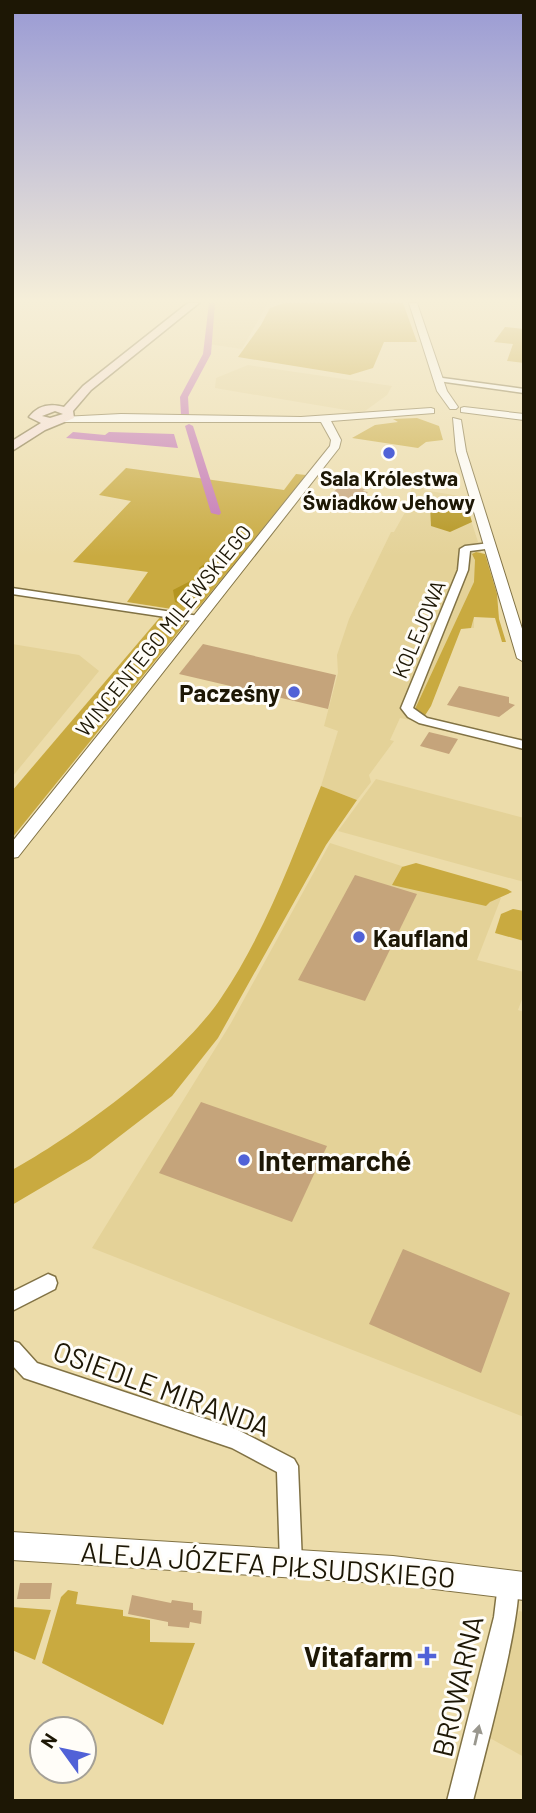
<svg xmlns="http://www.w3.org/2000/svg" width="536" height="1813" viewBox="0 0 536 1813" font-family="Barlow,sans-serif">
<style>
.built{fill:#e4d298}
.green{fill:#c9aa40}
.forest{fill:#b49520}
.water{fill:#c273b6}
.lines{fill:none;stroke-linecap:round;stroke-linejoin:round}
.canal{fill:#c273b6;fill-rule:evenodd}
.building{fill:#c5a47b}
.minor-casing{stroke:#817244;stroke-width:3}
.tertiary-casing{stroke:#817244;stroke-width:2}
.secondary-casing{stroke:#817244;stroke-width:3}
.minor{fill:#fff;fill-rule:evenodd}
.tertiary{fill:#fff;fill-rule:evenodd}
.secondary{fill:#f7e1dc;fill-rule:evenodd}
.oneway{fill:#99978e}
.poi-dot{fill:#5162d7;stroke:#fffdf8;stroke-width:2.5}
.labels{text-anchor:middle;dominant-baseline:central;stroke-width:6;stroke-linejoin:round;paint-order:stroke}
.far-poi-label{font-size:21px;font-weight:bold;fill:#1d1705;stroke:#fffdf8}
.far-street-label{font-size:21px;fill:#1d1705;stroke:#fffdf8}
.poi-label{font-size:24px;font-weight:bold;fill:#1d1705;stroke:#fffdf8;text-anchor:end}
.near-poi-label{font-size:28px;font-weight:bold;fill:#1d1705;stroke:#fffdf8;text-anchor:start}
.near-street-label{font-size:28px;fill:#1d1705;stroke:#fffdf8}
</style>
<rect width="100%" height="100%" fill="#ecdcaa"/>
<g class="built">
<polygon points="213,303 268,303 242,349 208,344"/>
<polygon points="248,365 392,386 387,395 365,411 358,412 215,388 216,378"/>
<polygon points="413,472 420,473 424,490 459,496 468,511 492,585 474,614 474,628 455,627 410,720 400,718 390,740 394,741 369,775 371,782 357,800 321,786 338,731 324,726 338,673 337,655 349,619 391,532 394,532 412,500 408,498 412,488 416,488"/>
<polygon points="12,644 79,655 99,671 12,777"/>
<polygon points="376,779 524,818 524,882 338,831"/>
<polygon points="330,843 501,898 477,960 524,972 524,994 518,1010 524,1012 524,1417 92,1248 231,1023"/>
<polygon points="519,1611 524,1612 524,1757 488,1737"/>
</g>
<g class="green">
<polygon points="284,303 403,303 417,342 384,342 373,368 350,375 238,357 261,325 270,308"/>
<polygon points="505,327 524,329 524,363 507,361 513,344 494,342"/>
<polygon points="417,418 439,426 443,440 426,442 418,448 352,438 375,425 398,422 393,419"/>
<polygon points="126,468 284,490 296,474 306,475 199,607 191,612 127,602 148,572 73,562 131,501 99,495"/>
<polygon points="476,552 485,554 497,594 499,619 506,642 502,642 495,618 474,617 471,628 461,629 431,706 424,717 415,709 474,582 475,560 472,554"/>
<polygon points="161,616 185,620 185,624 12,838 12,791"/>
<path d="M321,786L357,800L326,845L218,1038L172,1096L90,1159L12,1205V1170C76,1135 181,1058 221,998C265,933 292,858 321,786Z"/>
<polygon points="416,863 507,889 512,892 490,902 486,906 392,885 402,867"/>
<polygon points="513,909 524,911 524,941 495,933 501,914"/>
<polygon points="68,1590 78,1592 76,1604 123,1610 123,1616 150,1620 150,1642 195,1643 163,1725 42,1663 61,1597"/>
<polygon points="12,1607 51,1610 35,1660 12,1650"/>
</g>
<g class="forest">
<polygon points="455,501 466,503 472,522 450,532 431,526 430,505"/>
<path d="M223,560C219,579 194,586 195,602L186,606L175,602L173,590L202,575L199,568L208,561Z"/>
</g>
<polygon class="water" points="73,432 105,435 109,432 174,434 178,448 66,438"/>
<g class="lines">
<g class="canal">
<polygon points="209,303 215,303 211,354 188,397 189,415 185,417 181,415 180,397 203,354"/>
<polygon points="189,424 193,426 221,513 219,515 211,513 185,426"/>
</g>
</g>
<g class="building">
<polygon points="341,485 365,489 363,491 368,492 357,504 351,505 325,500"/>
<polygon points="203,644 336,675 328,709 179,674"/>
<polygon points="459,686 509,697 509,703 515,705 499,717 447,705"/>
<polygon points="429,732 458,739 449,754 420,746"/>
<polygon points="355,875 417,894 365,1001 298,980"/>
<polygon points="201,1102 327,1146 292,1222 159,1173"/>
<polygon points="403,1249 510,1293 481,1373 369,1324"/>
<polygon points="20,1583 52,1583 50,1599 17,1599"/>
<polygon points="132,1595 171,1603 172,1600 193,1603 193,1610 202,1611 201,1624 190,1622 189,1628 168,1626 168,1622 128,1614"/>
</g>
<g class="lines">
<g class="minor-casing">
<g id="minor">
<polygon points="435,377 524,389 524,393 438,381 435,381"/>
<polygon points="490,543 493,544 493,548 470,551 468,570 413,708 427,718 524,741 524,749 419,723 408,717 401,708 458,570 460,549 465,546"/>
<polygon points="12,588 199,616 204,619 199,622 12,594"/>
<polygon points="48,1274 55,1277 57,1283 55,1289 12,1311 12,1292"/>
<polygon points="12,1341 19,1343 37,1363 236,1429 294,1459 298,1466 302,1563 299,1571 291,1574 283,1571 280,1563 277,1472 232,1448 24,1378 12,1365"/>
<path d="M509,1573L517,1576C527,1601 482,1764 473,1801H447L494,1617L498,1584L501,1576Z"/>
</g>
</g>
<g class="tertiary-casing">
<g id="tertiary">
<polygon points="409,303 417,303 447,391 458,407 456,409 450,409 437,391"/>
<polygon points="464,407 524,414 524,420 461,412 461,408"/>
<polygon points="431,408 434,409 434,413 331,421 341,440 339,448 18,857 12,858 12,842 330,446 331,440 321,422 65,422 60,419 62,417 121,414 301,417"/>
<polygon points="453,418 461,420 466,451 524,635 524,662 517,658 456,451"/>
<polygon points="12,1532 393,1556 524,1572 524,1600 393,1584 12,1560"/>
</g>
</g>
<g class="secondary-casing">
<path id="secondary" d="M188,303H199L91,390L73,411L74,418L45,430L12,451V441L41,423L29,417C38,405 50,403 64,407L83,386ZM55,411L63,414L50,418L42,416Z"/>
</g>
<use href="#minor" class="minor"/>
<use href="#tertiary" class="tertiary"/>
<use href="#secondary" class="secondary"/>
</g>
<defs><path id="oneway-solid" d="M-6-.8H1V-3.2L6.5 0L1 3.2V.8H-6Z" transform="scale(1.75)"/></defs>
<use class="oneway" href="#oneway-solid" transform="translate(477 1735) rotate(-77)"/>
<linearGradient id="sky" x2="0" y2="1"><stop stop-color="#999ad4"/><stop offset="0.54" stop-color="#f6efd9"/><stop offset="1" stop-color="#f6efd9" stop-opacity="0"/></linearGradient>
<rect width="536" height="557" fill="url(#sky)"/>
<g class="poi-dot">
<circle cx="389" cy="453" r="7"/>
<circle cx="294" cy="692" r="7"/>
<circle cx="359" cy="937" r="7"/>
<circle cx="244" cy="1160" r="7"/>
<path d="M423.5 1645.5h7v7h7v7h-7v7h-7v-7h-7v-7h7z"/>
</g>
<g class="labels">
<g class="far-poi-label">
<text x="389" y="477">Sala Królestwa<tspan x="389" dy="24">Świadków Jehowy</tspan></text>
</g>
<g class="far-street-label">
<text transform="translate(418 629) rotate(-67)">KOLEJOWA</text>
<text transform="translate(163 630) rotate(-51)">WINCENTEGO MILEWSKIEGO</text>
</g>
<g class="poi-label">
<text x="280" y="692">Pacześny</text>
<text x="373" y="937" text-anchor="start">Kaufland</text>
</g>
<g class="near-poi-label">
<text x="258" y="1160">Intermarché</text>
<text x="413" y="1656" text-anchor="end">Vitafarm</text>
</g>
<g class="near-street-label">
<text transform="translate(162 1388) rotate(20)">OSIEDLE MIRANDA</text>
<text transform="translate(268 1564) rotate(4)">ALEJA JÓZEFA PIŁSUDSKIEGO</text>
<text transform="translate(457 1686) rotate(-77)">BROWARNA</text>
</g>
</g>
<rect width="536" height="1813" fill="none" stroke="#1d1705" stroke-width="28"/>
<g transform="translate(63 1750) rotate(303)"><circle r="33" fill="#fffdf8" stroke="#a5a197" stroke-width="2"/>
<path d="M0-5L12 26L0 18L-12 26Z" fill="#5162d7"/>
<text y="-10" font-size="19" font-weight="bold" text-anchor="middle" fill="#1d1705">N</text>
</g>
</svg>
